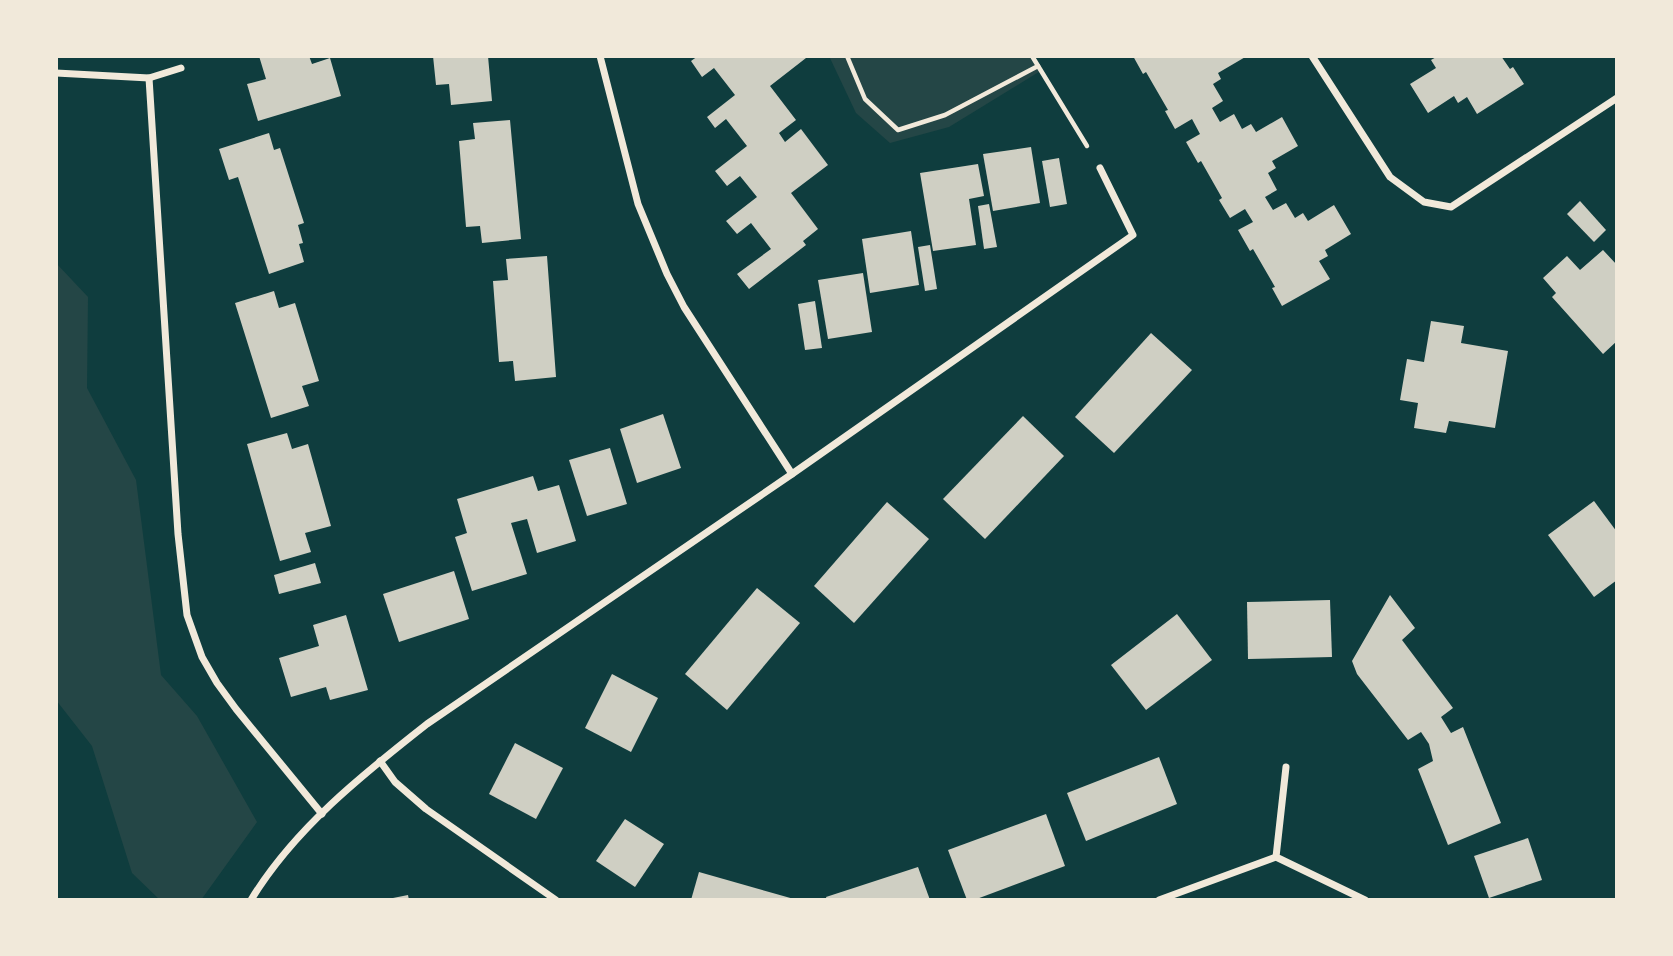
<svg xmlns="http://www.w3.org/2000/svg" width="1673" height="956" viewBox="0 0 1673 956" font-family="'Nunito Sans',sans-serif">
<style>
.green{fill:#244646}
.building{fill:#cfcfc3}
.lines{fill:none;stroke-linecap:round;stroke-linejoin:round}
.path{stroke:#f1e9da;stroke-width:4.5}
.minor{stroke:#f1e9da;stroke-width:7}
</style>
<rect width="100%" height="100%" fill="#0f3d3e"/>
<g class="green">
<polygon points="829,56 1034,56 1042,70 949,127 890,143 856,113"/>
<polygon points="56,263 88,297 87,388 136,480 161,675 197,716 257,822 201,900 160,900 132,873 92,746 56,700"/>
</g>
<g class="building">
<polygon points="259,56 309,56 312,64 330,58 341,96 258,121 247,84 266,79"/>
<polygon points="433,56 488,56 492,101 451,105 449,84 436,85"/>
<polygon points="698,56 804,56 806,58 770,86 796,120 779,133 785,142 801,129 828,165 791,193 818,229 803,241 806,245 749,289 737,274 771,249 751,223 737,234 726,221 757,197 740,176 727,186 715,171 747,146 726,119 715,128 707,117 735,95 714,68 702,77 691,61"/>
<polygon points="1133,56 1247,56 1218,73 1221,79 1213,84 1223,101 1212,108 1220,122 1234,114 1242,129 1251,124 1256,132 1282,117 1298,146 1272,161 1276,168 1268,173 1277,190 1265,197 1273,210 1286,203 1295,218 1303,213 1308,221 1334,205 1351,234 1325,250 1328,256 1319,261 1330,279 1282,306 1272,288 1275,287 1253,249 1250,251 1238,230 1253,222 1245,209 1230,218 1219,200 1222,198 1201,161 1198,163 1186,142 1200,134 1192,119 1175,129 1165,111 1168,110 1146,72 1143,74"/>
<polygon points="1438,56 1501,56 1510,69 1513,67 1524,84 1477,114 1467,97 1458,103 1454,96 1428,113 1410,84 1436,68 1431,60"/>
<polygon points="510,120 521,239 482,243 480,226 466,227 459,141 475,139 473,123"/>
<polygon points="269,133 274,150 280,148 304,223 298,225 303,243 299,244 304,262 269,274 238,177 229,180 219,149"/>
<polygon points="1031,147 1040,203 993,211 983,154"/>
<polygon points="1059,158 1067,204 1050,207 1042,161"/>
<polygon points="978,164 984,196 969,199 976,245 933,251 920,173"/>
<polygon points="1580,201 1606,230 1594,242 1567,214"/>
<polygon points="989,204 997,247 984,249 978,206"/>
<polygon points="911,231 919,285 870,293 862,239"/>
<polygon points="930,245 937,289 925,291 918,247"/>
<polygon points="1603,250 1617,265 1617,341 1603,354 1552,297 1556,293 1543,278 1567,256 1580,270"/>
<polygon points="547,256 556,377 515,381 513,361 499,362 493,281 508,280 506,259"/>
<polygon points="863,273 872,332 828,339 818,280"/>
<polygon points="274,291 279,308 295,303 319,381 302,386 309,406 271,418 235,303"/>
<polygon points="815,301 822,348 805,350 798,304"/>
<polygon points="1431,321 1464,326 1461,343 1508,351 1495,428 1449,421 1446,433 1414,428 1418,403 1400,400 1407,359 1424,362"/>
<polygon points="1151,333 1192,370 1114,453 1075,417"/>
<polygon points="663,414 681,468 637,483 620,429"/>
<polygon points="1023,416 1064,456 985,539 943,499"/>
<polygon points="287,433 292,449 308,444 331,526 305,533 311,552 280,561 247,444"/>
<polygon points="610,448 627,504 587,516 569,460"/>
<polygon points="533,476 538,491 559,485 576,541 537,553 527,519 511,523 527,574 472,591 455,537 467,533 457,499"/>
<polygon points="1594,501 1617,532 1617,580 1594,597 1548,535"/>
<polygon points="887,502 929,539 854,623 814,586"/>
<polygon points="315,563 321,583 279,594 274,575"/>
<polygon points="454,571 469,619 399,642 383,594"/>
<polygon points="757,588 800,623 727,710 685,674"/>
<polygon points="1390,595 1415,628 1402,640 1453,708 1441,717 1451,733 1463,727 1501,823 1448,845 1418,769 1433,761 1429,744 1421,732 1408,740 1357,674 1352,661"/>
<polygon points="1330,600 1332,657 1248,659 1247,602"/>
<polygon points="1177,614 1212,660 1146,710 1111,665"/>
<polygon points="346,615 368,690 330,700 326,687 291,697 279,658 319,646 313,625"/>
<polygon points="612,674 658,698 631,752 585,728"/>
<polygon points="515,743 563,768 536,819 489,794"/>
<polygon points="1159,757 1177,804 1086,841 1067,793"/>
<polygon points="1046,814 1065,866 974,900 967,900 948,850"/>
<polygon points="625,819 664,844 635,887 596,861"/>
<polygon points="1528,838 1542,880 1489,898 1474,856"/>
<polygon points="918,867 930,900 827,900 826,897"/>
<polygon points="699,872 794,899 794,900 691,900"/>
<polygon points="408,895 409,900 389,900 388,899"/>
</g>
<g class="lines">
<g class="path">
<polyline points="847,56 865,99 898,130 945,115 1038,66"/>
<polyline points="1032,56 1087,146"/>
</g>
<g class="minor">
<polyline points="600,56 638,204 667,274 684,307 792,474"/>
<polyline points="1312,56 1390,177 1424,202 1451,207 1617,98"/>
<polyline points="56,73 149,78 181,68"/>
<polyline points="149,78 178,534 187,615 202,657 217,683 236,709 322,814"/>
<polyline points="380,761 395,782 426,809 556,900"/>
<polyline points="1286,767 1276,857 1365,900"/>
<path d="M251,900C294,829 362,775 427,724L792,474L1133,235L1100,168"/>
<polyline points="1159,900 1276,857"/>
</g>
</g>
<rect width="1673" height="956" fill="none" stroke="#f1e9da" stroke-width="116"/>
</svg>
